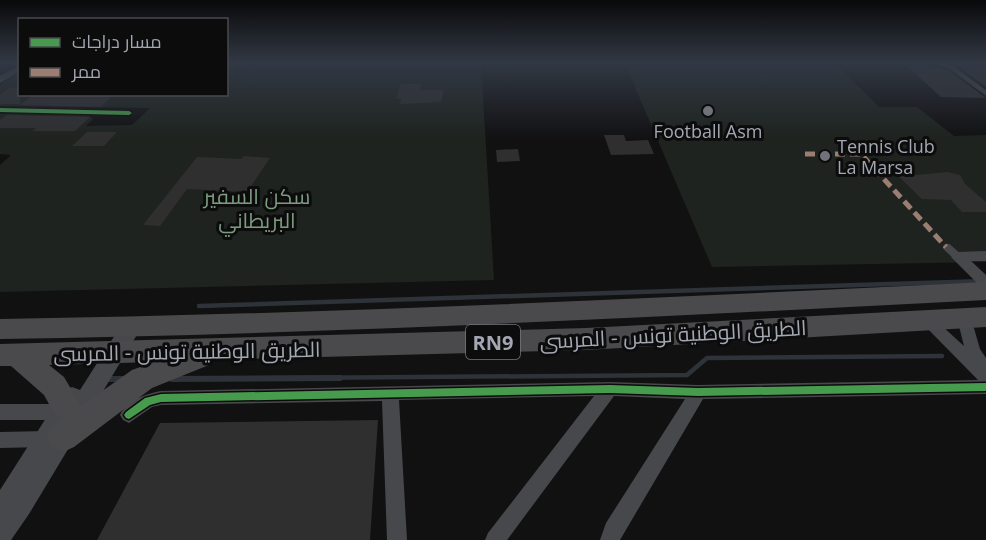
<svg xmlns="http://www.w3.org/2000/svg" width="986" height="540" viewBox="0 0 986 540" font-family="'Open Sans',Cairo,sans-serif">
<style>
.green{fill:#1e231f}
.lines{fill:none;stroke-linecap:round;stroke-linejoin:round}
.stream-far1{stroke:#2d3339;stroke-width:4.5}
.stream{stroke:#2d3339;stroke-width:6}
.building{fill:#2f2f30}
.service-far2{stroke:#47484b;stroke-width:4.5}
.service-far1{stroke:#47484b;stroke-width:6}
.service{stroke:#47484b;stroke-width:8}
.minor{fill:#47484b;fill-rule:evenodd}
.tertiary{fill:#47484b;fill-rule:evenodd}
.trunk{fill:#4a4a4d;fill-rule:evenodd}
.quiet{stroke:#9b7d72;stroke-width:5;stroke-dasharray:10 5;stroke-linecap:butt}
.cycleway-casing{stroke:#0c0c0d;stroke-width:3}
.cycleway{fill:#469c4c;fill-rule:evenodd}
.poi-dot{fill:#70727a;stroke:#0c0c0d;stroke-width:2}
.labels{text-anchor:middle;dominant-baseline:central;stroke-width:6;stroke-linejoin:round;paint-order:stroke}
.far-poi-label{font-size:18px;fill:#a3a7b2;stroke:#0c0c0d}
.shield{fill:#0c0c0d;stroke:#767880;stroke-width:1.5}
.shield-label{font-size:20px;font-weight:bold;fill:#a3a7b2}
.park-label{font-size:21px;fill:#7c9b80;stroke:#0c0c0d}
.street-label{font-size:21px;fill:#a3a7b2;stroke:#0c0c0d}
</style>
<rect width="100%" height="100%" fill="#111112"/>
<g class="green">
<polygon points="227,63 481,63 494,280 0,292 0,165 11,155 0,154 0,114 88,115 93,119 86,126 132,125 150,108 0,106 0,85 19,72 20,94 226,94"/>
<polygon points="626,66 838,66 879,107 917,107 954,136 986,135 986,262 712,267"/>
</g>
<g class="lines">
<g class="stream-far1">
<polyline points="199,306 986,281"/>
<polyline points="109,379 124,379"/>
<polyline points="172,379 687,375 707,358 942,356"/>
</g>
<g class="stream">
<polyline points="109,379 124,379"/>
<polyline points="172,379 340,378"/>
</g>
</g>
<g class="building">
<polygon points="954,63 986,63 986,87 959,67"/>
<polygon points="907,66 938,67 949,71 986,98 941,97"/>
<polygon points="401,84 421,84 420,90 444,90 441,102 400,104 401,99 396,99"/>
<polygon points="10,88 20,88 20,104 0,104 0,95"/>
<polygon points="34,94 114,94 101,107 20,105"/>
<polygon points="7,115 90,117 75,131 33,131 36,128 0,128 0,120"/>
<polygon points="87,132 117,132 104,146 72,146"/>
<polygon points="604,135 624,135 626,141 648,140 654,154 611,155"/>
<polygon points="518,149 520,161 497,162 496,150"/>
<polygon points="244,156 270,158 247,192 187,189 160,226 143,225 197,157 241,159"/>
<polygon points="893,171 912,171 916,175 947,172 960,175 965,184 986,202 986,212 962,212 951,200 922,199"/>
<polygon points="378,420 370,540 97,540 160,423"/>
</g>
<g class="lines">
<polyline class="service-far2" points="940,63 951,67 986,93"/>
<polyline class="service-far1" points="946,247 950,250"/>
<polyline class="service" points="948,248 958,257"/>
<g class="minor">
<polygon points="20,65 20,71 0,83 0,76"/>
<polygon points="0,107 129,110 134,113 129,116 0,113"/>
<polygon points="986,251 986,261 971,261 986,275 986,288 981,287 951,257 958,252"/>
<path d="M964,312L969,314L971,318L980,349L986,358V394L703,399L620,540H600L606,523L685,399L614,396L507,540H485L488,533L594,396L399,400L407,540H387L382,401L161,405L152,407L129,423L123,420L120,415C127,400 146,394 161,391L610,382L698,385L978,380L919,320L921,316H931L964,346L957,318L959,314Z"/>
<polygon points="0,404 63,404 69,407 72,412 69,417 63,420 0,420"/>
<polygon points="46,431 52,433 55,439 52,445 46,447 0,448 0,432"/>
</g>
<polygon class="tertiary" points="131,319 138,321 141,327 138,333 29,514 11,540 0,540 0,490 64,390 72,387 80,390 124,321"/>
<g class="trunk">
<path d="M986,282V300C658,317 329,334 0,339V319C329,314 658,298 986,282Z"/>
<path d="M986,307V327L586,350L211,360L209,365L152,388L74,447L63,452L52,447L47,437L52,427L63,418L55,415L44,395L11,366H0V344L586,328ZM154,362L132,370L81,406L64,377L49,365Z"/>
</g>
<polyline class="quiet" points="805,154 861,154 946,247"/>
<g class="cycleway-casing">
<g id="cycleway">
<polygon points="0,108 129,111 132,113 129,115 0,112"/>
<polygon points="986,383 986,391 698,396 610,393 161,402 150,405 129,419 126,418 124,415 126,412 145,398 161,394 610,385 698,388"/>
</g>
</g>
<use href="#cycleway" class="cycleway"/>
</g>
<linearGradient id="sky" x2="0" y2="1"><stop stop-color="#09090a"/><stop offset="0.45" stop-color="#323844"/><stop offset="1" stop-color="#323844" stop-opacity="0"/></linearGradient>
<rect width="986" height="139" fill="url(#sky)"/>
<g class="poi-dot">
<circle cx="708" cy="111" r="6"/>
<circle cx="825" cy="156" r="6"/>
</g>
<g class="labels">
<g class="far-poi-label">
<text x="708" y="131">Football Asm</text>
<text x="837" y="146" text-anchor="start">Tennis Club<tspan x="837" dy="21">La Marsa</tspan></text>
</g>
<rect class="shield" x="466" y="325" width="54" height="34" rx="4.5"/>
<g class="shield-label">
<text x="493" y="342">RN9</text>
</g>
<g class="park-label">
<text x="257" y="196">سكن السفير<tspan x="257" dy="24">البريطاني</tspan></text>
</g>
<g class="street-label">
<text transform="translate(673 334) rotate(-3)">الطريق الوطنية تونس - المرسى</text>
<text transform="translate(187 351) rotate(-1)">الطريق الوطنية تونس - المرسى</text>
</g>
</g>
<rect x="18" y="18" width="210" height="78" fill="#0c0c0d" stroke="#484a4f" stroke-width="1.5"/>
<rect x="30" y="38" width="30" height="9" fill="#469c4c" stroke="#484a4f" stroke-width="1.5"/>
<text x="72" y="48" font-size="18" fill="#a3a7b2">مسار دراجات</text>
<rect x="30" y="68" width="30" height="9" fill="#9b7d72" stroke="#484a4f" stroke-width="1.5"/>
<text x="72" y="78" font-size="18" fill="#a3a7b2">ممر</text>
</svg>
